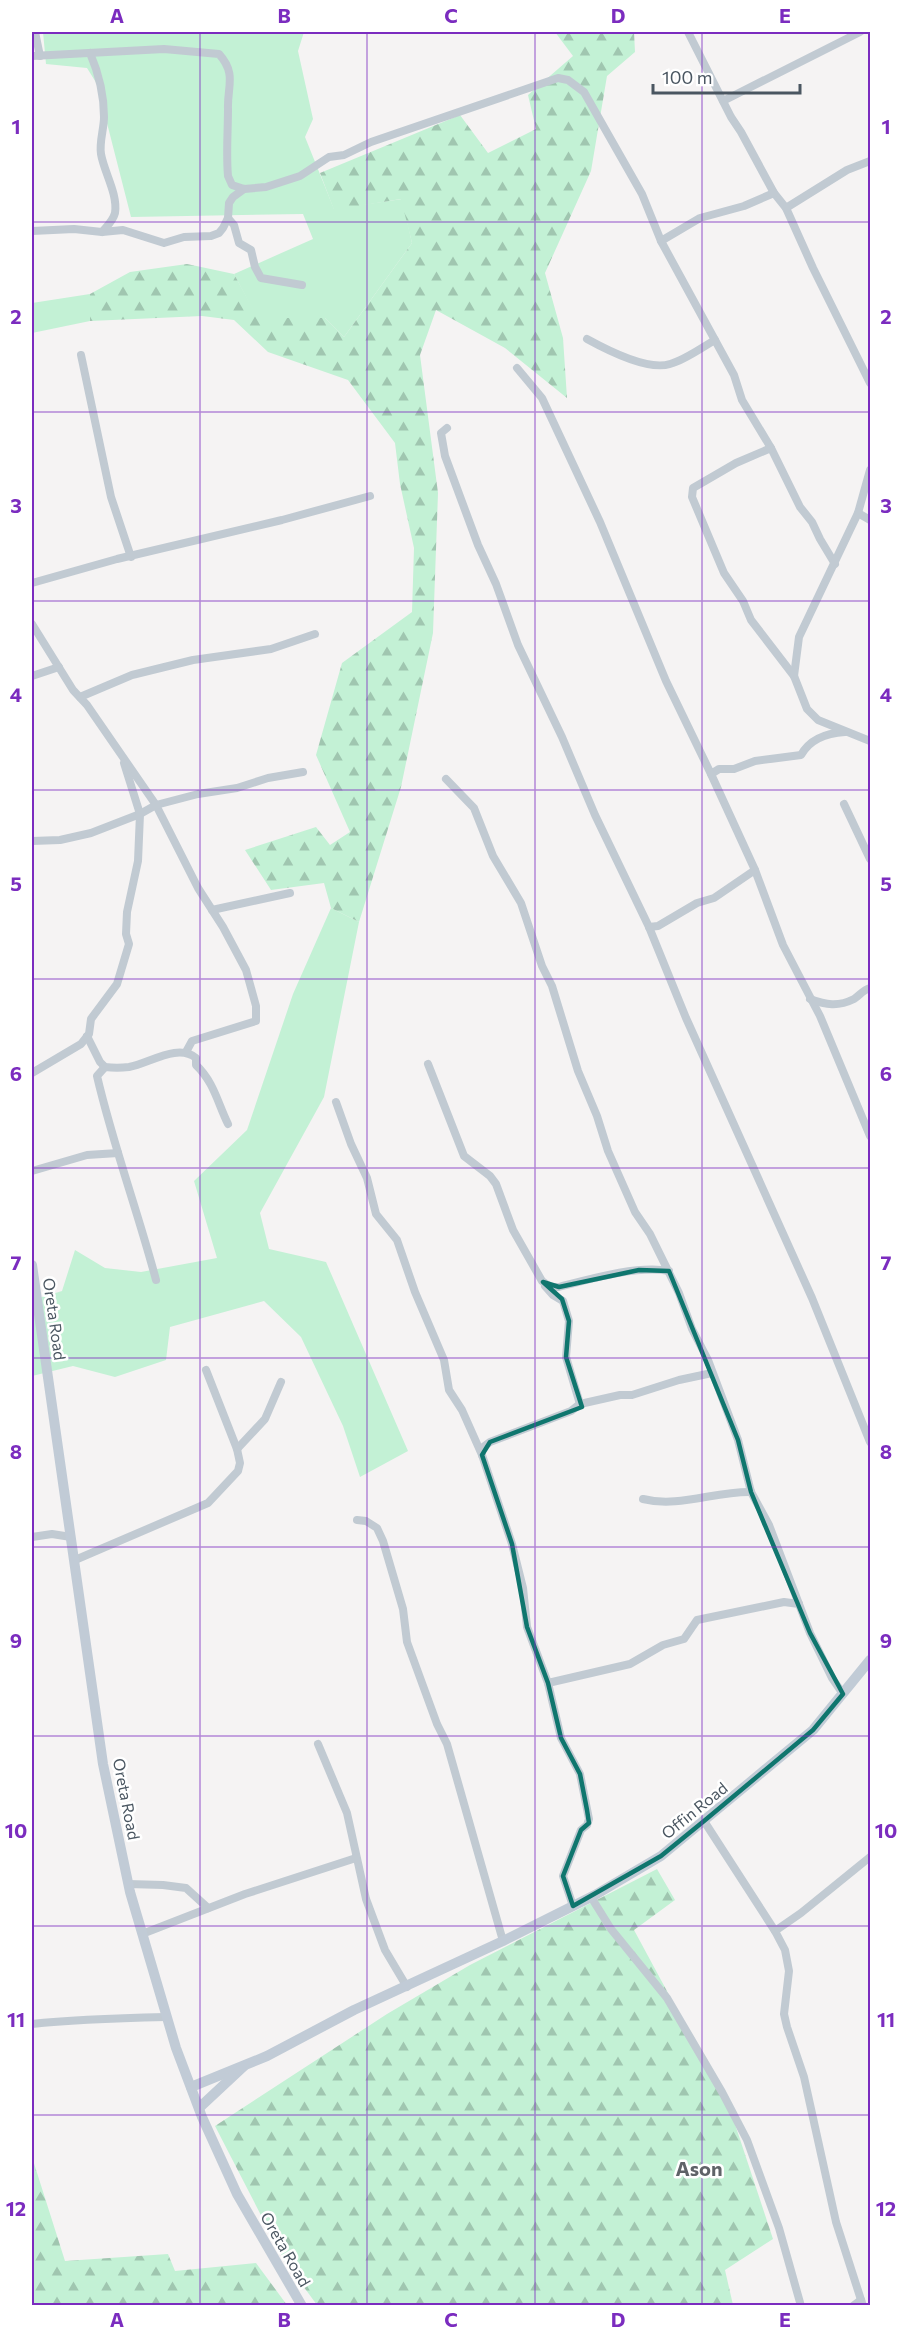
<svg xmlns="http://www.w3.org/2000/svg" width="902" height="2337" viewBox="0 0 902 2337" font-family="Commissioner,sans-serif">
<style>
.green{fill:#c3f1d5}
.forest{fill:url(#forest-firs)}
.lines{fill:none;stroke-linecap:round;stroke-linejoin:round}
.street{stroke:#c1cad2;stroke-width:8}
.secondary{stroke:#c1cbd6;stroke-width:10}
.marked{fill:none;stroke:#0f766e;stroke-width:4.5;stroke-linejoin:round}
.grid{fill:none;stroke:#7b2cbf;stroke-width:1.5;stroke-opacity:0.55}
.labels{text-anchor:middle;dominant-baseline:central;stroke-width:5;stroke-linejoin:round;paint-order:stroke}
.street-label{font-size:16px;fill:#4a5661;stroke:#fff}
.quarter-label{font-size:20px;font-weight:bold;fill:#5f6368;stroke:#fff}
.neatline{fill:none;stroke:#7b2cbf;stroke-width:2}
.grid-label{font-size:20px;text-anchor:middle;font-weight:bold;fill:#7b2cbf}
</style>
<defs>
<pattern id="forest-firs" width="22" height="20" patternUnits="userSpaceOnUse" patternTransform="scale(1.5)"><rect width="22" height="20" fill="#c3f1d5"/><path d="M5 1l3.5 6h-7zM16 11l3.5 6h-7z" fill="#a0c6b0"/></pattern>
</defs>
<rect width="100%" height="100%" fill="#f5f3f3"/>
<g class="green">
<polygon points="43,32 304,32 298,51 313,119 305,137 334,209 402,199 412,243 344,337 325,318 257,318 234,274 313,239 303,214 131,217 97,84 87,68 46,64"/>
<polygon points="90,294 90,321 32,333 32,303"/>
<polygon points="331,908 359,922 324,1097 260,1213 269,1249 326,1262 408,1451 360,1477 343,1426 301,1337 264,1301 170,1327 166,1360 115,1377 73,1366 32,1376 32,1300 62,1291 75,1250 105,1268 141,1272 217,1258 194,1181 247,1130 293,994"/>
</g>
<g class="forest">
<polygon points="555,32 634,32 635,52 607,76 591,171 545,273 563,338 567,398 505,348 436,310 420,355 438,493 433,633 401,787 359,922 331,908 324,883 271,890 245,850 316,827 330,845 350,832 316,755 342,663 412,612 414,548 400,484 395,443 348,380 268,352 234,320 202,316 90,321 90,294 130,272 187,264 234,274 258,318 325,318 344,337 412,243 401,199 334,210 320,173 460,115 488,153 536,129 528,95 573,56"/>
<polygon points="657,1869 675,1900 634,1930 729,2106 773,2239 725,2270 733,2305 317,2305 284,2260 215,2126 387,2014 470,1965"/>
<polygon points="32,2157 65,2261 168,2254 175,2271 256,2263 287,2305 32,2305"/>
</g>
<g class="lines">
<g class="street">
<polyline points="35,32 40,56"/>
<polyline points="688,32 731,117 741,132 774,193 786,208 813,268 870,383"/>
<path d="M90,53C99,74 104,94 104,117C104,129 99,142 101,154C104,172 118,194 115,213C113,221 107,226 102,232"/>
<path d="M32,56L164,49L219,54C237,74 227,87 228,109C228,131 226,154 228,176L232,185L244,189L266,187L300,176L329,157L344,155L371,142L558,78L568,80L584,92L609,136L642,194L661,241L734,375L742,400L771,448L800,507L812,522L820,539L835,564"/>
<polyline points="723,101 860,32"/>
<polyline points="786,208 847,170 870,161"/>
<polyline points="228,218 234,225 239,243 251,250 255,267 261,278 302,285"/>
<polyline points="32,231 74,229 102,232 123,230 164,243 184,237 211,236 219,233 223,228 228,218 229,203 233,197 244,189"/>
<polyline points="661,241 700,218 744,206 774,193"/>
<path d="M587,339C607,350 647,371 670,364C685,360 701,348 715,340"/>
<polyline points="81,355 111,497 131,557"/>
<path d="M517,368L542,398L600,522L666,681L711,774L719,769H734L755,761L801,755C810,739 827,733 845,732"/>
<polyline points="447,428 441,433 445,456 478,545 496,584 518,645 562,737 595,815 649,927 686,1018 812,1298 870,1442"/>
<polyline points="771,448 736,463 693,488 692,497 724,573 743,601 751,620 794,676"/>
<polyline points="870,470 858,513 799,637 794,676 807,709 818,720 870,741"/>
<polyline points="858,513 870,520"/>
<polyline points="32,583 117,559 282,520 370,496"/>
<polyline points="32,624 73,690 87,705 156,805 198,888 223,927 246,970 256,1006 256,1021 192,1041 186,1052"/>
<polyline points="32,676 59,667"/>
<polyline points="80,697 132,675 193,660 271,649 315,634"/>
<polyline points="446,779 474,808 493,856 521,903 542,966 552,986 578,1071 597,1116 608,1151 635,1212 650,1234 679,1293 692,1329 708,1360 738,1440 751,1492 769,1525 810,1633 832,1678 843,1694"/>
<polyline points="844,804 870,859"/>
<polyline points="32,841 60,840 91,833 140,814 156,805 198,794 237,788 268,778 303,772"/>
<polyline points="755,870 783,945 820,1016 870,1136"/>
<polyline points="212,910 290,893"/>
<polyline points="649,927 658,926 697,903 714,898 755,870 711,774"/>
<path d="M810,999C826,1005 838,1007 854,999C860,995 863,990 870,988"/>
<path d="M87,1036L100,1062L105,1067C113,1068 121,1068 129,1067C150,1063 178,1043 196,1058V1065C214,1082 218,1104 228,1124"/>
<path d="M428,1064L464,1156L490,1176L496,1184L513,1230L542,1281L550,1287H559C590,1279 638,1265 669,1271"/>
<path d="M105,1067L97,1076C113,1145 138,1212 156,1280"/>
<polyline points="32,1073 81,1044 89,1034 91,1019 117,984 129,944 126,934 127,912 138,861 140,814 124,763"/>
<polyline points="336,1102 351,1144 367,1178 376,1214 397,1240 415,1292 444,1360 449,1390 462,1410 482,1455 512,1544 523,1588 527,1627 548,1683 561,1738 580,1774 589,1819 587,1825 581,1830 563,1876 573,1906"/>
<polyline points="32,1171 87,1155 118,1153"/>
<polyline points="545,1286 553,1295 563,1301 569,1321 566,1357 580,1404"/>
<polyline points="237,1449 265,1419 281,1382"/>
<polyline points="482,1455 482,1448 490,1442 571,1411 580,1404 620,1395 632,1395 679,1380 712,1373"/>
<path d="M643,1499C679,1508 715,1491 751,1492"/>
<polyline points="357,1520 366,1521 377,1528 383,1541 403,1609 407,1642 437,1724 447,1744 503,1941"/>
<polyline points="32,1537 52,1534 71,1537"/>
<polyline points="75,1560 208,1503 238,1471 240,1463 237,1449 206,1370"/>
<polyline points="548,1683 630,1664 663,1645 684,1639 697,1620 784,1602 799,1604"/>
<polyline points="318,1744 347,1813 366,1899 385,1950 407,1987"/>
<polyline points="704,1821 775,1931 785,1950 789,1971 784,2014 787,2027 804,2077 836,2222 863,2306"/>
<polyline points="128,1884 163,1885 186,1888 208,1908"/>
<polyline points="591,1897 611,1929 667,1998 722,2092 747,2140 779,2228 801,2306"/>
<polyline points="775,1931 801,1913 870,1857"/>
<polyline points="142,1934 245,1894 356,1858"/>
<path d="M32,2024C76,2019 121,2018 166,2017"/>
<polyline points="853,2306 861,2300"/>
</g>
<g class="secondary">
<polyline points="32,1265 103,1764 130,1892 176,2048 202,2117 237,2194 302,2306"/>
<polyline points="191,2087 267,2056 354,2010 503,1941 595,1895 661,1856 813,1730 870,1660"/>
<polyline points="199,2108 244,2066"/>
</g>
</g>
<path class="marked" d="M639,1270L669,1271L738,1440L751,1492L810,1633L843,1694L813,1730L704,1821L661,1856L573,1906L563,1876L581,1830L589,1823L587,1810L580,1774L561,1738L548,1683L527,1627L512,1544L482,1455L490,1442L582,1407L566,1357L569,1321L562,1299L543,1282L559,1287Z"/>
<path class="grid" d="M200,32V2306M367,32V2306M535,32V2306M702,32V2306M32,222H870M32,412H870M32,601H870M32,790H870M32,979H870M32,1168H870M32,1358H870M32,1547H870M32,1736H870M32,1926H870M32,2115H870"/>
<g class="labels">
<g class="street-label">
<text transform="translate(55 1319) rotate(82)">Oreta Road</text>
<text transform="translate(127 1799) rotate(79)">Oreta Road</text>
<text transform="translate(694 1810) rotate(-39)">Offin Road</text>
<text transform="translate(286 2249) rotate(60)">Oreta Road</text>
</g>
<g class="quarter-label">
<text x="699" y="2168">Ason</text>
</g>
</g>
<rect width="902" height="2337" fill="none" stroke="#ffffff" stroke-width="66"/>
<path d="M653 84v9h147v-9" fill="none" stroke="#4a5661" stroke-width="3"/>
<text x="662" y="84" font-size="18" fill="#4a5661" stroke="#ffffff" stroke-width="4.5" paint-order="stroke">100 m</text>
<rect x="33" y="33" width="836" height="2271" class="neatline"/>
<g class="grid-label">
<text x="117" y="23">A</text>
<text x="284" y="23">B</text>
<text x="451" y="23">C</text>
<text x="618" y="23">D</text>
<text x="785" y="23">E</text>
<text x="16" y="134">1</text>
<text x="886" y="134">1</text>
<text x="16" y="324">2</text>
<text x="886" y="324">2</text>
<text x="16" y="513">3</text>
<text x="886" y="513">3</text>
<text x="16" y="702">4</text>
<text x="886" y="702">4</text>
<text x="16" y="891">5</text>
<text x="886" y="891">5</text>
<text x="16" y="1081">6</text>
<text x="886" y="1081">6</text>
<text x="16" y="1270">7</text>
<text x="886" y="1270">7</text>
<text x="16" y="1459">8</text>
<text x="886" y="1459">8</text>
<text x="16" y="1648">9</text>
<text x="886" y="1648">9</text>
<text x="16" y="1838">10</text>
<text x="886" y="1838">10</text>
<text x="16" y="2027">11</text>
<text x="886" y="2027">11</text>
<text x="16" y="2216">12</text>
<text x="886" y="2216">12</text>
<text x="117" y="2327">A</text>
<text x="284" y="2327">B</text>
<text x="451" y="2327">C</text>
<text x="618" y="2327">D</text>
<text x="785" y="2327">E</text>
</g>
</svg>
